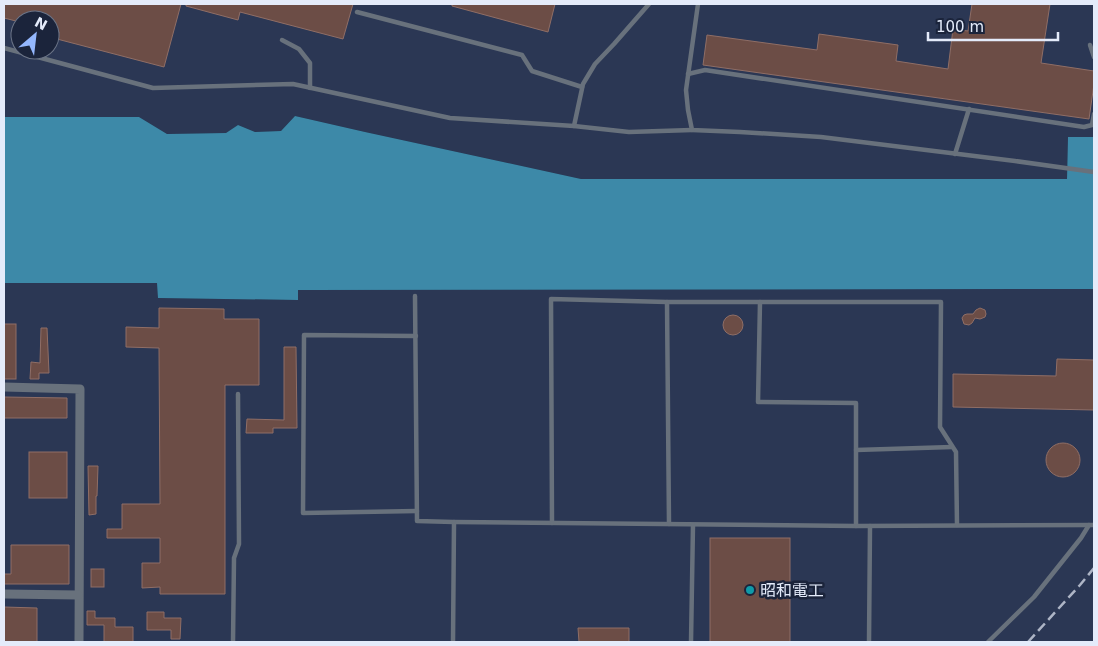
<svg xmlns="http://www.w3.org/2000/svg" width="1098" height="646" viewBox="0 0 1098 646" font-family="'DejaVu Sans','Noto Sans JP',sans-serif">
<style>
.built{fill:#2b3754;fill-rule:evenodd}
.water{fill:#3d89a8}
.building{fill:#6c4d46;stroke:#8f6e66}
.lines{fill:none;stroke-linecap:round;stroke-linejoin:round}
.service{stroke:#68717c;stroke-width:4.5}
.minor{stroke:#68717c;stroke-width:9}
.rail{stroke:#aeb5c6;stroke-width:2.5;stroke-dasharray:10 5;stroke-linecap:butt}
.culture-dot{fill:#0f9aa8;stroke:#1b243b;stroke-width:2}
.labels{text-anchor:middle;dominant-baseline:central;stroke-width:5;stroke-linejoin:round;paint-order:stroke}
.poi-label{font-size:16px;fill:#e4ebfa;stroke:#1b243b;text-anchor:start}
</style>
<rect width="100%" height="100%" fill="#252e45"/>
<g class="built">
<path d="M4,4H1094V137H1068L1067,179H581L365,132L295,116L281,131L255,132L238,125L226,133L167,134L139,117H4ZM20,20H50V50H20Z"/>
<polygon points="4,283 158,283 158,298 298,300 297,290 1094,289 1094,642 4,642"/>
</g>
<polygon class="water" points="295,116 365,132 581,179 1067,179 1068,137 1094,137 1094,289 298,290 298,300 158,298 157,283 4,283 4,117 139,117 167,134 226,133 238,125 255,132 281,131"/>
<g class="building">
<polygon points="4,4 181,4 164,67 57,39 59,32 50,30 50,20 20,20 20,22 4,18"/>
<polygon points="186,4 353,4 343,39 240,12 238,20 186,6"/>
<polygon points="452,4 555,4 548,32 452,6"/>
<polygon points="972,4 1050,4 1041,63 1094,71 1094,84 1089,119 703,65 707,35 817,50 819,34 898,45 896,61 948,69 953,29 968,31"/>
<polygon points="159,308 224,309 224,319 259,319 259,385 225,385 225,594 160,594 160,587 142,588 142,563 160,563 160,538 107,538 107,529 122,529 122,504 160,504 159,348 126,347 126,327 159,328"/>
<polygon points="980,308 985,310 986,314 985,317 980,319 975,318 972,323 969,325 964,324 962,318 964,315 967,314 973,314 976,310"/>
<circle cx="733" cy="325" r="10"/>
<rect x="4" y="324" width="12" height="55"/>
<polygon points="41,328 47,328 49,373 39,373 39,379 30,379 31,362 40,363"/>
<polygon points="284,347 296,347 297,428 273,428 273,433 246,433 247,419 284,420"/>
<polygon points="1057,359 1094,360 1094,410 953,407 953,374 1056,376"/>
<polygon points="4,397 67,398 67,418 4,418"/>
<circle cx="1063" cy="460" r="17"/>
<rect x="29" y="452" width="38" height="46"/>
<polygon points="88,466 98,466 97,496 96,496 96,514 89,515"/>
<rect x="710" y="538" width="80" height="104"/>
<polygon points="11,545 69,545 69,584 4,584 4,574 11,574"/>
<rect x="91" y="569" width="13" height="18"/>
<polygon points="4,607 37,608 37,642 4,642"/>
<polygon points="87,611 95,611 95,618 115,618 115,627 133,627 133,642 104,642 104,625 87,625"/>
<polygon points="147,612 164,612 164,618 181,618 180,639 171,639 171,630 147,630"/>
<polygon points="578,628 629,628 629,642 579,642"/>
</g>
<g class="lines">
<g class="service">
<polyline points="698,4 686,90 688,110 692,130 740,132 821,137 1015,161 1094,172"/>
<polyline points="357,12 522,55 532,71 582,87"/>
<polyline points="282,40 299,49 310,63 310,88"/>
<polyline points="1090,45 1094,57"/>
<polyline points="4,48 153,88 293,84 450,118 574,126 629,132 692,130"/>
<polyline points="688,74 705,70 1084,127 1092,125 1094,114"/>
<polyline points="574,126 583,84 595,64 614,44 649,4"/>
<polyline points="955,154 969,109"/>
<polyline points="415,296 417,521 454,522 856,526 1094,525"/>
<polyline points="667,302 669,524"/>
<polyline points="760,302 758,402 856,403 856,526"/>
<polyline points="416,336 304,335 303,513 417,511"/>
<polyline points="856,450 952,447"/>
<polyline points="552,523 551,299 667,302 941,302 940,427 956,452 957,525"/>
<polyline points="233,642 234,558 239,544 238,394"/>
<polyline points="453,642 454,522"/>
<polyline points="691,642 693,525"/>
<polyline points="869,642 870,526"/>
<polyline points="988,642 1034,597 1081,538 1089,525"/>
</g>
<g class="minor">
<polyline points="4,387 80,389 79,642"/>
<polyline points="4,594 78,595"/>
</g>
<polyline class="rail" points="1028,642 1080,585 1094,568"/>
</g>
<circle class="culture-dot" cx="750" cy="590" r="5"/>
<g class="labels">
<g class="poi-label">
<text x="760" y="590">昭和電工</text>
</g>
</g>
<rect width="1098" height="646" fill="none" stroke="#e4ebfa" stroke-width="10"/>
<g transform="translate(35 35) rotate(28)"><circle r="24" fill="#1b243b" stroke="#6b7487"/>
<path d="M0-4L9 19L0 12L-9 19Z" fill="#94b7fd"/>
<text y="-8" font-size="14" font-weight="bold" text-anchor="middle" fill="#e4ebfa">N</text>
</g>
<path d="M928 32v8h130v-8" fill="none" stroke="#e4ebfa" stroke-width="2.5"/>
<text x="936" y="32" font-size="15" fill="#e4ebfa" stroke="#1b243b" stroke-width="4" paint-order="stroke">100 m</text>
</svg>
